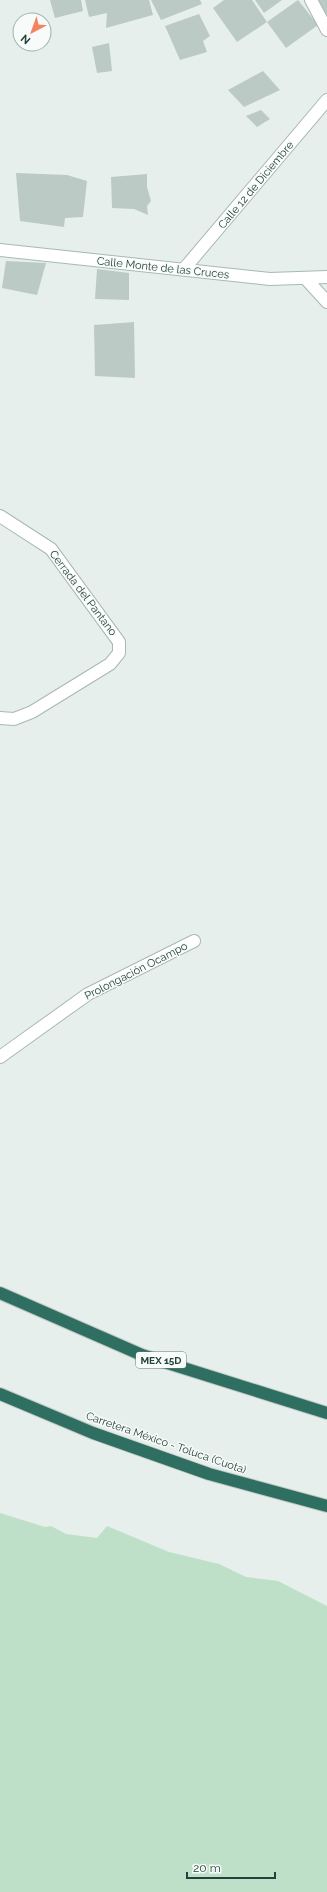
<svg xmlns="http://www.w3.org/2000/svg" width="327" height="1892" viewBox="0 0 327 1892" font-family="Raleway,sans-serif">
<style>
.green{fill:#bfe0c8}
.building{fill:#bbcac4}
.lines{fill:none;stroke-linecap:round;stroke-linejoin:round}
.street-casing{stroke:#a8b8b2;stroke-width:14}
.secondary-casing{stroke:#a4bbb3;stroke-width:14}
.highway-casing{stroke:#c2cac8;stroke-width:14}
.street{stroke:#fff;stroke-width:12}
.secondary{stroke:#fff;stroke-width:12}
.highway{stroke:#2f6f62;stroke-width:12}
.labels{text-anchor:middle;dominant-baseline:central;stroke-width:3;stroke-linejoin:round;paint-order:stroke}
.shield{fill:#f7fbf9;stroke:#637a73;stroke-width:1}
.shield-label{font-size:10px;font-weight:bold;fill:#24423a}
.street-label{font-size:11px;fill:#24423a;stroke:#f7fbf9}
</style>
<rect width="100%" height="100%" fill="#e6efeb"/>
<polygon class="green" points="0,1513 45,1527 51,1526 66,1534 97,1538 107,1526 169,1552 219,1564 246,1577 278,1581 327,1606 327,1892 0,1892"/>
<g class="building">
<polygon points="50,0 81,0 83,11 55,18"/>
<polygon points="85,0 149,0 153,15 106,28 107,13 89,17"/>
<polygon points="151,0 200,0 202,4 161,20"/>
<polygon points="224,0 252,0 267,22 237,42 213,8"/>
<polygon points="255,0 282,0 264,13"/>
<polygon points="298,0 318,25 286,48 267,22"/>
<polygon points="312,0 327,0 327,17"/>
<polygon points="199,14 210,36 203,41 207,52 180,60 165,26"/>
<polygon points="109,43 112,71 97,73 92,47"/>
<polygon points="263,71 280,90 244,107 228,90"/>
<polygon points="261,110 270,119 257,127 246,116"/>
<polygon points="16,173 67,175 87,181 83,217 65,218 64,227 20,221"/>
<polygon points="147,174 147,187 151,201 147,206 148,215 134,209 112,208 111,177"/>
<polygon points="6,261 46,263 37,295 2,288"/>
<polygon points="97,269 129,273 129,300 95,299"/>
<polygon points="134,322 135,378 95,376 94,325"/>
</g>
<g class="lines">
<g class="street-casing">
<g id="street">
<polyline points="311,0 327,30"/>
<polyline points="184,269 327,100"/>
<polyline points="306,279 327,302"/>
<polyline points="0,516 51,549 119,642 119,653 110,664 32,712 14,719 0,718"/>
<polyline points="0,1057 88,994 194,941"/>
</g>
</g>
<g class="secondary-casing">
<polyline id="secondary" points="0,250 270,279 327,277"/>
</g>
<g class="highway-casing">
<g id="highway">
<polyline points="0,1293 142,1355 327,1413"/>
<polyline points="0,1394 93,1433 209,1474 327,1506"/>
</g>
</g>
<use href="#street" class="street"/>
<use href="#secondary" class="secondary"/>
<use href="#highway" class="highway"/>
</g>
<g class="labels">
<rect class="shield" x="136" y="1352" width="50" height="16" rx="3"/>
<g class="shield-label">
<text x="161" y="1360">MEX 15D</text>
</g>
<g class="street-label">
<text transform="translate(256 185) rotate(-50)">Calle 12 de Diciembre</text>
<text transform="translate(163 268) rotate(6)">Calle Monte de las Cruces</text>
<text transform="translate(83 593) rotate(53)">Cerrada del Pantano</text>
<text transform="translate(136 971) rotate(-27)">Prolongación Ocampo</text>
<text transform="translate(166 1443) rotate(19)">Carretera México - Toluca (Cuota)</text>
</g>
</g>
<g transform="translate(32 32) rotate(221)"><circle r="19" fill="#f7fbf9" stroke="#a3b1ad"/>
<path d="M0-3L7 15L0 10L-7 15Z" fill="#f4845f"/>
<text y="-6" font-size="11" font-weight="bold" text-anchor="middle" fill="#24423a">N</text>
</g>
<path d="M187 1872v6h88v-6" fill="none" stroke="#24423a" stroke-width="2"/>
<text x="193" y="1872" font-size="12" fill="#24423a" stroke="#f7fbf9" stroke-width="3" paint-order="stroke">20 m</text>
</svg>
